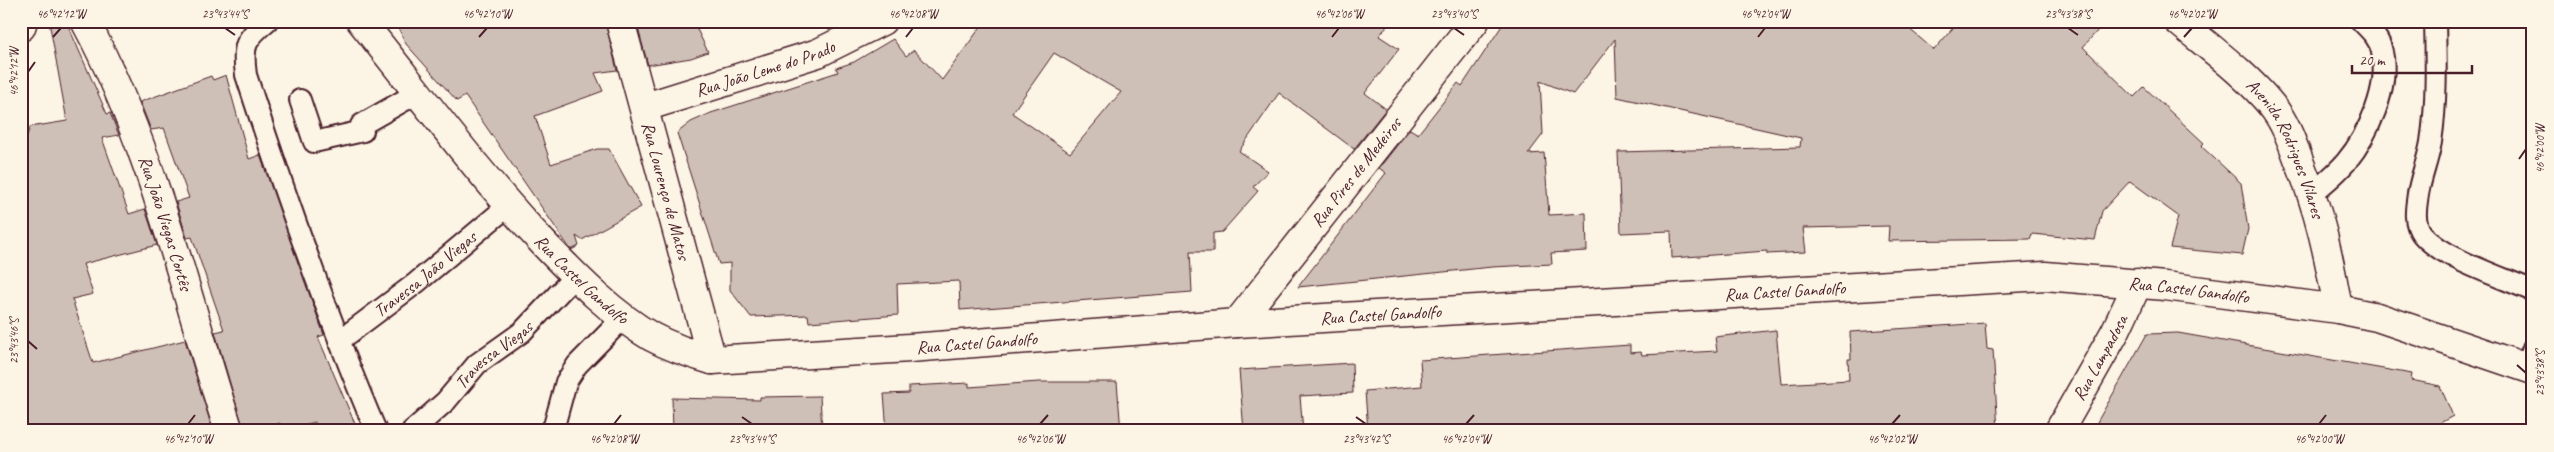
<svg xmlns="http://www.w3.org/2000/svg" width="2554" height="452" viewBox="0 0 2554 452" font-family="Caveat,sans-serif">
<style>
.building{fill:#cfc0b7;stroke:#4a1f2b;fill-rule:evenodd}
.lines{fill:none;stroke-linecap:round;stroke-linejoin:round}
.service-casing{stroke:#4a1f2b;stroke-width:24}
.minor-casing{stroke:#4a1f2b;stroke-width:31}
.service{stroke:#fcf5e5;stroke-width:20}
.minor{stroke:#fcf5e5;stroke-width:28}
.ticks{fill:none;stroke:#4a1f2b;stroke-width:2}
.labels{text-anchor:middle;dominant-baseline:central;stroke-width:4.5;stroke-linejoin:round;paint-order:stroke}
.street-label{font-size:18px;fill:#4a1f2b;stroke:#fcf5e5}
.neatline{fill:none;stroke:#4a1f2b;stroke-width:2}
.ticks-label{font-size:12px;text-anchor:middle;fill:#4a1f2b}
</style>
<rect width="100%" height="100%" fill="#fcf5e5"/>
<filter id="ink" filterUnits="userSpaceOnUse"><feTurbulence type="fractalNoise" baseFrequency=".02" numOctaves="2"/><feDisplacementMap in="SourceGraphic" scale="10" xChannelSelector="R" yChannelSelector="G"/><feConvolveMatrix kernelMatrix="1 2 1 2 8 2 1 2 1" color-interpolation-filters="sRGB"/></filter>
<g filter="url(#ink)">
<g class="building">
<polygon points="49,21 66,21 107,114 110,113 119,135 102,138 129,214 145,209 157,245 83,264 93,294 72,299 93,363 185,340 213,431 21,431 21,153 30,127 67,121"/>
<polygon points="395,21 605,21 617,70 595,73 603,91 535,116 551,164 597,149 609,149 641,207 582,240 576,236 579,246 571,250 465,96 457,101 406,44"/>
<polygon points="636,21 693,21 708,52 691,58 648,65"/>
<path d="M985,21H1391L1379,36L1399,49L1365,93L1386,109L1354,149L1279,93L1239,151L1268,171L1253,187L1258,191L1222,232L1213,233V252H1190L1192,292L960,310L959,281L897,284L898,315L809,322L808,315L751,317L730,290V263L719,264L677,133L691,122L711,113L838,72L836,68L854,62L893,39L906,56L914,50L942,80ZM1054,53L1121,92L1070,153L1012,113Z"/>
<polygon points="1505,21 1900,21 1934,50 1959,21 2106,21 2083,47 2134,97 2144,87 2204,143 2201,146 2241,183 2248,229 2242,255 2170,248 2178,216 2130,181 2102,211 2095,240 2032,234 2030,239 1888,241 1889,226 1803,228 1806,252 1767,254 1767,251 1672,258 1671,231 1621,233 1618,152 1800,147 1801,138 1617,97 1615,39 1573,94 1540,81 1543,134 1528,154 1544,153 1549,215 1586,213 1587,251 1551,253 1552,264 1492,267 1298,287 1386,173 1379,168 1410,129 1418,134 1458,83 1462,86"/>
<polygon points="226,75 249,159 260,155 324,335 318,337 358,431 318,431 315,422 282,430 280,423 257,431 244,431 215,332 224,330 192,237 187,238 176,202 189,198 164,128 151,130 140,102 211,76 213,80"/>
<polygon points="1985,323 1987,349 1993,350 1998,431 1368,431 1365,391 1422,386 1420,360 1630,345 1630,353 1641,352 1642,355 1717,351 1715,337 1776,330 1781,384 1849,380 1848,359 1851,359 1850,332"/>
<polygon points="2178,333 2412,374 2411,380 2440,386 2453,416 2425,431 2092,431 2147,334"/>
<polygon points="1352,363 1353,393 1300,396 1303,431 1244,431 1239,370"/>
<polygon points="1039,382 1117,382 1121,431 887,431 884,394 909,393 909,386 969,383 969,387"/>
<polygon points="820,396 822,431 673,431 672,398 760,400 760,397"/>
</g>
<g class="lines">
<g class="service-casing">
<g id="service">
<path d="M267,21C245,39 242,46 246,75C285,195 326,314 376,431"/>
<path d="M2435,21C2436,62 2437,102 2431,142C2428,160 2421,176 2418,194C2416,208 2413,222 2422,234C2443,259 2502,277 2533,291"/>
<polyline points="300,100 314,142 363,131 361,125 419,92"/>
<path d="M2312,194C2323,184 2336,174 2346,162C2368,135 2390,88 2382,52C2380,39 2370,30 2361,21"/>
<path id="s1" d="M339,341L416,283L508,206"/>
<polyline points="2526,367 2533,348"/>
<path id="s2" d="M412,431L446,401L477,364L522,332L575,276"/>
<polyline points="550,431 554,426 566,382 577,365 624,317"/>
</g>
</g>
<g class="minor-casing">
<g id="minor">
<path id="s3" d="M85,21C153,147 185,295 229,431"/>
<path id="s4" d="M361,21C422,97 480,176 546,246C578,279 612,314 652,337C671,347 691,354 712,360L910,348L1237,323L2045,276L2165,286L2338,309L2377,317L2533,370"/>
<path id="s5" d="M620,21L712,360"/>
<path id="s6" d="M2178,21C2210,48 2246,74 2272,106C2285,122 2292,142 2299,161C2319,210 2329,256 2338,309"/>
<polyline points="21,27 23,21"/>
<path id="s7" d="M645,107L818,53L882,21"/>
<path id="s8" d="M1237,323L1475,21"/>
<path id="s9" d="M2059,431L2115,332L2138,283"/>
</g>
</g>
<use href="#service" class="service"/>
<use href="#minor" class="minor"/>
</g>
</g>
<path class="ticks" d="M225,28L235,35M1454,28L1464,35M2068,28L2078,35M53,37L61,28M479,37L487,28M906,37L913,28M1332,37L1339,28M1758,37L1765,28M2184,37L2192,28M28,72L35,62M2519,159L2526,149M28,341L37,349M2517,365L2526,373M742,417L752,424M1356,417L1366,424M188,424L195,415M614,424L621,415M1040,424L1048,415M1466,424L1474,415M1892,424L1900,415M2319,424L2326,415"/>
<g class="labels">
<g class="street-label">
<text stroke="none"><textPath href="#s7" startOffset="126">Rua João Leme do Prado</textPath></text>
<text stroke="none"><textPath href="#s6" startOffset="171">Avenida Rodrigues Vilares</textPath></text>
<text stroke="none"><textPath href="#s8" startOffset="192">Rua Pires de Medeiros</textPath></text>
<text stroke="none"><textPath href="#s5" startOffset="176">Rua Lourenço de Matos</textPath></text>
<text stroke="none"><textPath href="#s3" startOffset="218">Rua João Viegas Cortês</textPath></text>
<text stroke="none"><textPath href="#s1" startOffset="109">Travessa João Viegas</textPath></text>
<text stroke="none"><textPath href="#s4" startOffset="340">Rua Castel Gandolfo</textPath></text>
<text stroke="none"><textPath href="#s4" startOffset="1976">Rua Castel Gandolfo</textPath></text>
<text stroke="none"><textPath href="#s4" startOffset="1571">Rua Castel Gandolfo</textPath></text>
<text stroke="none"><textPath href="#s4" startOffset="1166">Rua Castel Gandolfo</textPath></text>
<text stroke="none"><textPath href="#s4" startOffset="761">Rua Castel Gandolfo</textPath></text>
<text stroke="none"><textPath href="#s2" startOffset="112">Travessa Viegas</textPath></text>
<text stroke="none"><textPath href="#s9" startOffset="84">Rua Lampadosa</textPath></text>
</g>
</g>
<rect width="2554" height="452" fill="none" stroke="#fcf5e5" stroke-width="55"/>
<path d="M2352 65v8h120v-8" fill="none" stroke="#4a1f2b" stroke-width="2.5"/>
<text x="2359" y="65" font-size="15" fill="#4a1f2b" stroke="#fcf5e5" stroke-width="4" paint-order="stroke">20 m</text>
<rect x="28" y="28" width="2498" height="396" class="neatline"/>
<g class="ticks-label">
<text x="61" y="18">46°42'12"W</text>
<text x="225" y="18">23°43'44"S</text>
<text x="487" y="18">46°42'10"W</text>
<text x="913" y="18">46°42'08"W</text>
<text x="1339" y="18">46°42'06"W</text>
<text x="1454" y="18">23°43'40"S</text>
<text x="1765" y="18">46°42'04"W</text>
<text x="2068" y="18">23°43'38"S</text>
<text x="2192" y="18">46°42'02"W</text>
<text transform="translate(14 72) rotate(-90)" y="4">46°42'12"W</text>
<text transform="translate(2540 149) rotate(-90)" y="4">46°42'00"W</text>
<text transform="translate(14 341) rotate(-90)" y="4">23°43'46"S</text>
<text transform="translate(2540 373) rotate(-90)" y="4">23°43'38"S</text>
<text x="188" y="443">46°42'10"W</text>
<text x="614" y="443">46°42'08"W</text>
<text x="752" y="443">23°43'44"S</text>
<text x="1040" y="443">46°42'06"W</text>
<text x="1366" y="443">23°43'42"S</text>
<text x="1466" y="443">46°42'04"W</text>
<text x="1892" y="443">46°42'02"W</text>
<text x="2319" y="443">46°42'00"W</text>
</g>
</svg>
